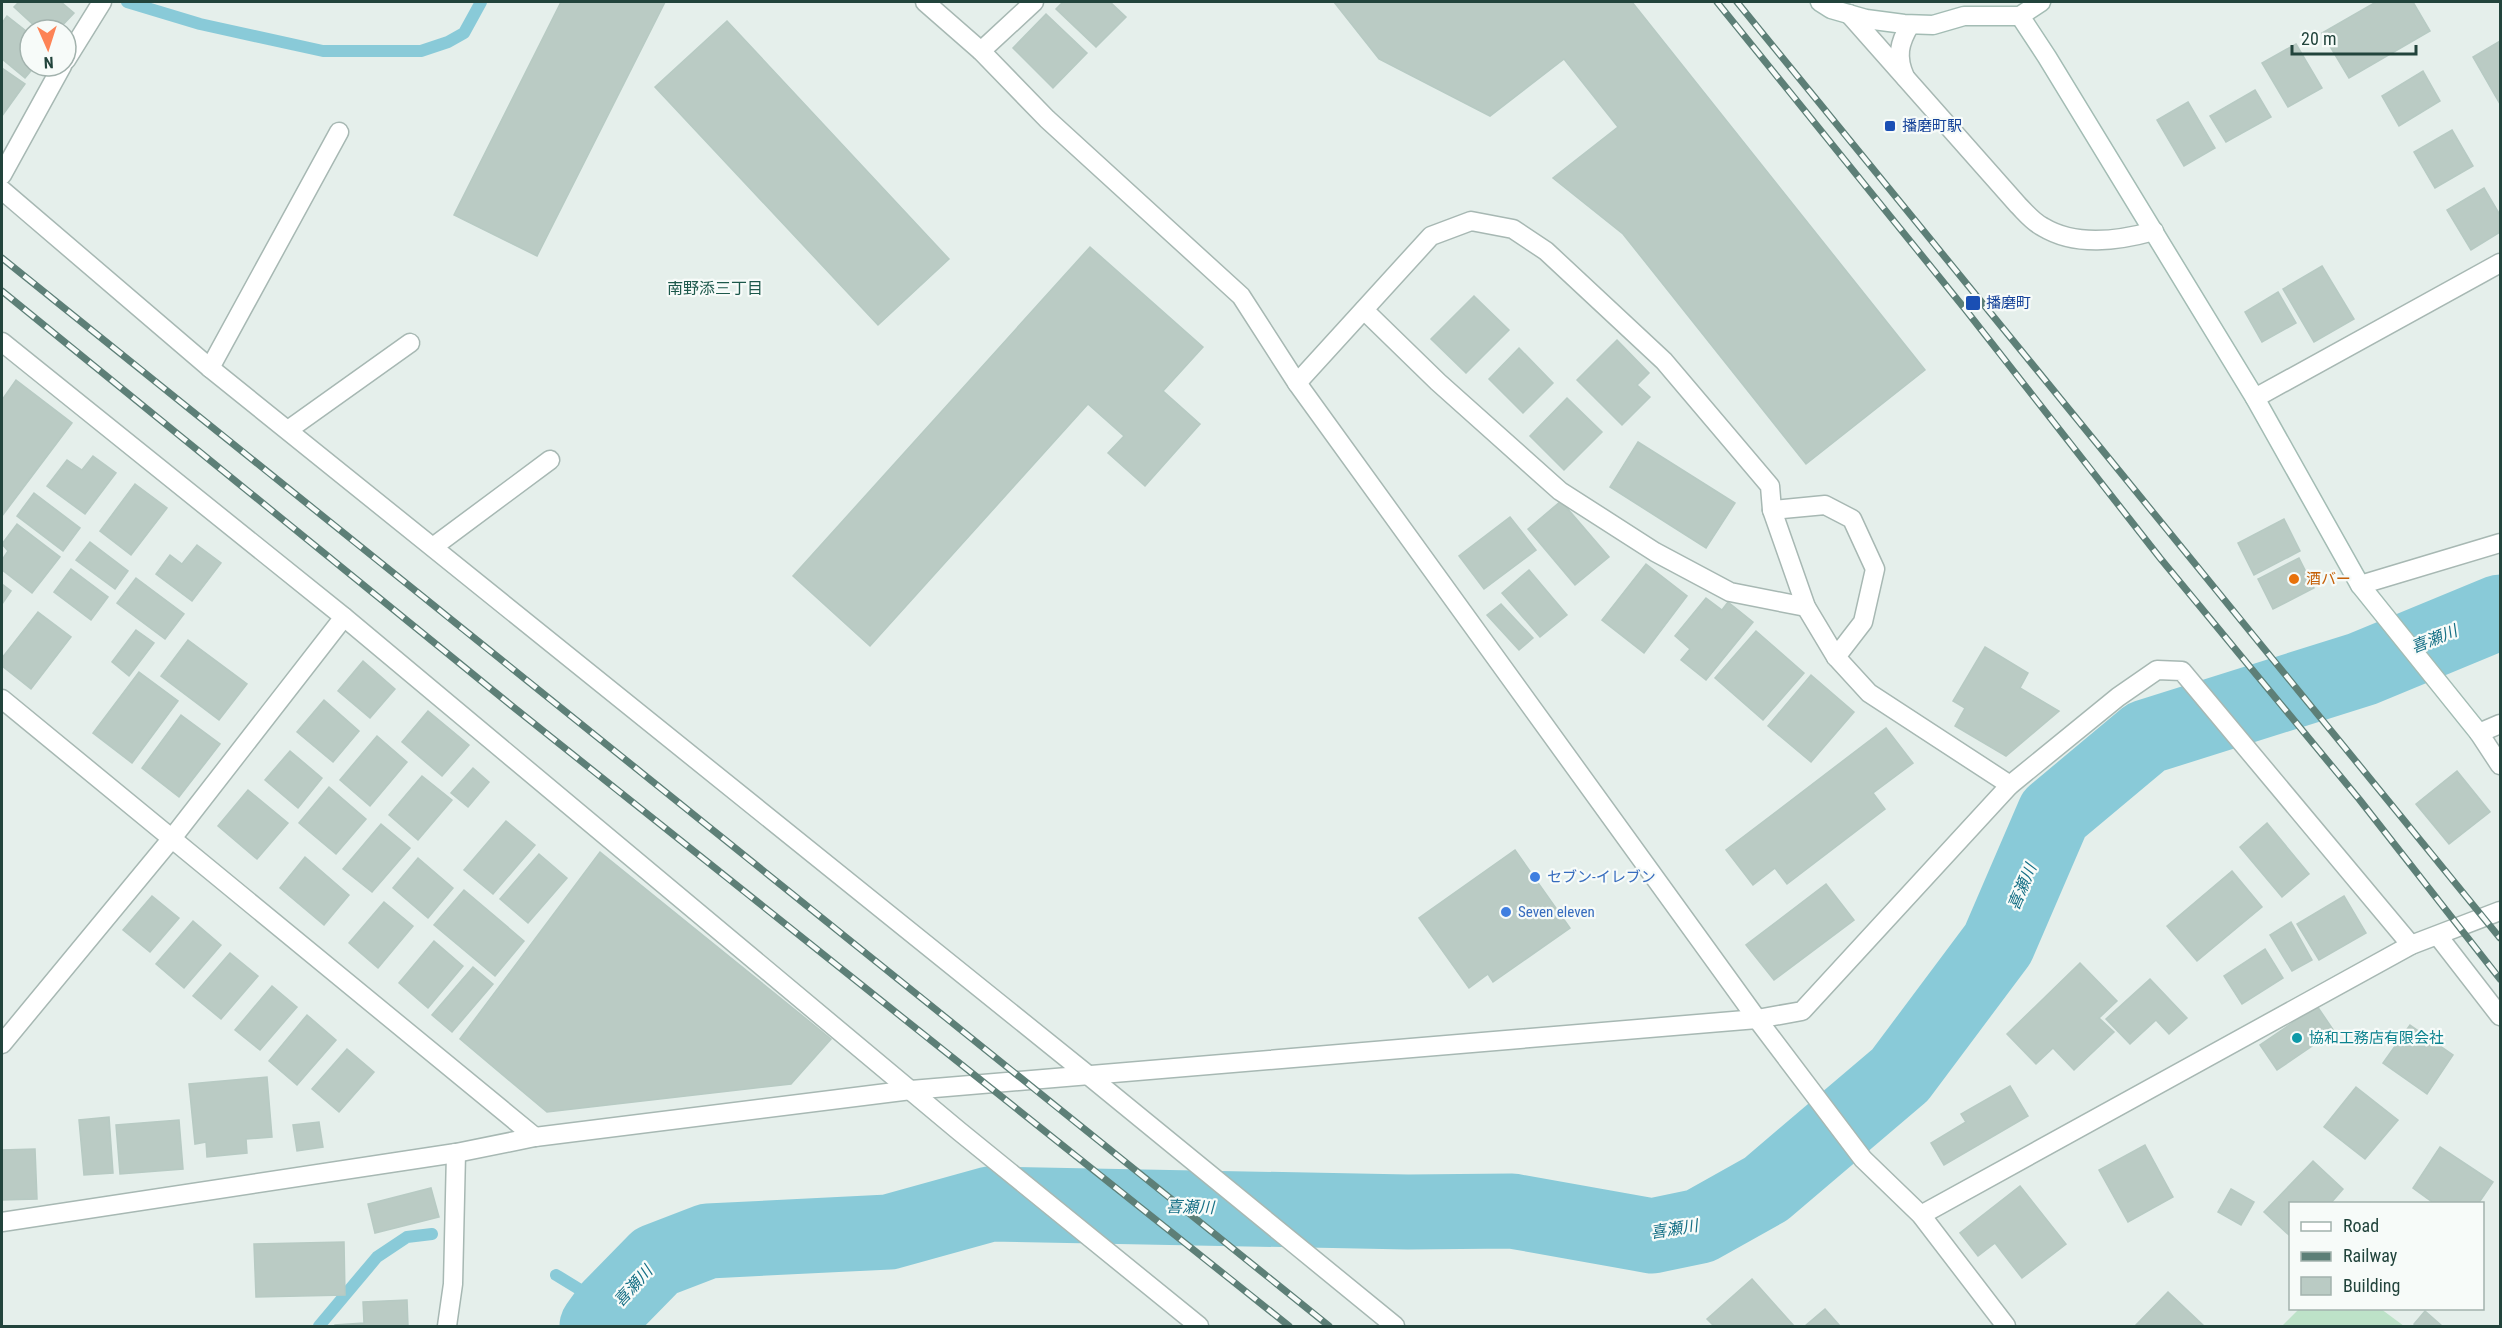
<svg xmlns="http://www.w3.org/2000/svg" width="2502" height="1328" viewBox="0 0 2502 1328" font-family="'Roboto Condensed','Noto Sans JP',sans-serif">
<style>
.green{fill:#bde2c8}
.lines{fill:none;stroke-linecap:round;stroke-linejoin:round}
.stream{stroke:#89cad8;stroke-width:12}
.river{stroke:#89cad8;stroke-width:75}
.building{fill:#bacbc4;stroke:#b7cac3;stroke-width:1.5}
.street-casing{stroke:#a7b8b3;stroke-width:21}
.secondary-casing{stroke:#a3bcb4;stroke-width:21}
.street{stroke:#fff;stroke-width:18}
.secondary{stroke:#fff;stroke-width:18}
.rail-casing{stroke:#5d7f77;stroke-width:7}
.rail{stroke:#f7fbf9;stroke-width:4.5;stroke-dasharray:14;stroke-linecap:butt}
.transit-dot{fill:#1a4fb4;stroke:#f7fbf9;stroke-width:2}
.food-dot{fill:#e8710a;stroke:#f7fbf9;stroke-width:2}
.shop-dot{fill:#3f7fe0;stroke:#f7fbf9;stroke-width:2}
.culture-dot{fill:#0f9aa8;stroke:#f7fbf9;stroke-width:2}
.labels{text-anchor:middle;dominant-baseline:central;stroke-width:4.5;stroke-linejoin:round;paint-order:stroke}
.transit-label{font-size:15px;fill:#164399;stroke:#f7fbf9;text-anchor:start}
.food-label{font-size:15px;fill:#c56008;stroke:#f7fbf9;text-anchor:start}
.shop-label{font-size:15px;fill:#366cbe;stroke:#f7fbf9;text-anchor:start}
.culture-label{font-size:15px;fill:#0d838f;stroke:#f7fbf9;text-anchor:start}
.neighbourhood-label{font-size:16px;fill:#1c584b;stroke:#f7fbf9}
.water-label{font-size:16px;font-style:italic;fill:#167086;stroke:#f7fbf9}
</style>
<rect width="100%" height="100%" fill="#e5efeb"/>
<polygon class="green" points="2300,1308 2381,1309 2404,1326 2282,1326"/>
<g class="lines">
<g class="stream">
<polyline points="127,2 200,24 323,51 421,51 448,42 464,33 481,2"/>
<polyline points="556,1275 610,1308"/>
<polyline points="319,1326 377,1257 407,1237 432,1234"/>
</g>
<polyline class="river" points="597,1326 610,1308 656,1261 708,1241 889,1232 990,1204 1408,1212 1512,1211 1652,1236 1700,1226 1766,1189 1900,1075 1998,944 2054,814 2146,737 2362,669 2500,612"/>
</g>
<g class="building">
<polygon points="19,2 61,2 74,13 58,30 39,30 14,7"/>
<polygon points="561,2 665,2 537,256 454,215"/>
<polygon points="1063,2 1110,2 1126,17 1096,47 1056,9"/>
<polygon points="1334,2 1632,2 1925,370 1806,464 1623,234 1553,178 1618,127 1564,59 1490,116 1379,59"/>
<polygon points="2376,2 2413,2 2430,31 2349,78 2322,33"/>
<polygon points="1046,14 1087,53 1053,88 1013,48"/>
<polygon points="7,16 30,34 30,66 35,66 25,78 2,59 2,23"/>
<polygon points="727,21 949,259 878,325 655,87"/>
<polygon points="2500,41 2500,104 2473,57"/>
<polygon points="2296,44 2322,88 2288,107 2262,63"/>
<polygon points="2,68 25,84 2,116"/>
<polygon points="2423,71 2440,101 2399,126 2382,96"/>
<polygon points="2255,90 2271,117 2226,142 2210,116"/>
<polygon points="2188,102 2215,148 2184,166 2157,120"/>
<polygon points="2452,130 2473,166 2435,188 2414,152"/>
<polygon points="2484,188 2500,215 2500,232 2471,250 2447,210"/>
<polygon points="1090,247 1203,347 1163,391 1200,424 1145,486 1108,453 1124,436 1088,404 870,646 793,576"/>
<polygon points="2322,266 2354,319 2314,342 2283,289"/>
<polygon points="2278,292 2296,323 2262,342 2245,312"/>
<polygon points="1474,296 1509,330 1466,373 1431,339"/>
<polygon points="1617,340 1649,373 1637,385 1650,397 1622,425 1577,380"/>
<polygon points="1519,348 1553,383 1523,413 1489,379"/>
<polygon points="16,380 72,423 2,516 2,400"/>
<polygon points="1567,398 1602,432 1564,470 1530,436"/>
<polygon points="1638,442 1735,503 1706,548 1610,487"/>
<polygon points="93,456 116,473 85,514 47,486 67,460 82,470"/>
<polygon points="135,484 167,508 131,555 100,531"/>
<polygon points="34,493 80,528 63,551 17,516"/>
<polygon points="1561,501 1609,557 1575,585 1528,529"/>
<polygon points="1510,517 1536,550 1484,589 1459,556"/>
<polygon points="2284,519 2300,551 2254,575 2238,543"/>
<polygon points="17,524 60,557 32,593 2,570 2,560 8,551 2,544"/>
<polygon points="90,542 128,571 115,589 76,560"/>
<polygon points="197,545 221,563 192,601 156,574 170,555 182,564"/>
<polygon points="2299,558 2314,588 2273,609 2258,579"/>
<polygon points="1646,564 1687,596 1644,653 1602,620"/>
<polygon points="71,569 108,597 91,620 54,592"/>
<polygon points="1529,570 1567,615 1540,637 1502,593"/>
<polygon points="136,578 184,614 165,639 117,603"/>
<polygon points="2,584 11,591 2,604"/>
<polygon points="1706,598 1722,610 1728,602 1753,622 1706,680 1681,660 1690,649 1675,636"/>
<polygon points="1501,604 1533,638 1519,650 1487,615"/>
<polygon points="38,612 71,637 31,689 2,666 2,658"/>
<polygon points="136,630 154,643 129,676 112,662"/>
<polygon points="1756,631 1804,673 1763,720 1715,678"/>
<polygon points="188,640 247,684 219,720 161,676"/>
<polygon points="1985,647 2028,673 2020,688 2059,711 2006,756 1955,726 1965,708 1953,701"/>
<polygon points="363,661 395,689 370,718 338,691"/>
<polygon points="139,672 178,701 132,763 93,733"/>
<polygon points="1811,675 1854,712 1811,762 1768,726"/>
<polygon points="324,700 359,731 333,762 297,732"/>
<polygon points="428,711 469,745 442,776 402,742"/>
<polygon points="181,715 220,744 179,797 142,768"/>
<polygon points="1886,728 1913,763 1873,793 1885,809 1787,884 1775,868 1753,885 1726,850"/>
<polygon points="377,736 407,762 370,806 340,780"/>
<polygon points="290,751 322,778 298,808 265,780"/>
<polygon points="473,768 489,782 468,807 451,793"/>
<polygon points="2457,771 2490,812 2449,844 2416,804"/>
<polygon points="422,776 452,800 418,840 389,815"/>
<polygon points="329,787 366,819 336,854 299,823"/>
<polygon points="248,790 288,823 257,859 218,826"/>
<polygon points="506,821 535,845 493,894 464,870"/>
<polygon points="2267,823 2309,874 2282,897 2240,847"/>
<polygon points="381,824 410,848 372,892 343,869"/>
<polygon points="1515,850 1570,928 1493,982 1488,974 1469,988 1419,918"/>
<polygon points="600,852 831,1039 791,1084 547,1112 460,1039"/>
<polygon points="539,854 567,878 528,923 500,899"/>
<polygon points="305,857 349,895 324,925 280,888"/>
<polygon points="418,858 453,888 428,918 393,888"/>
<polygon points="2232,871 2262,907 2197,961 2167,926"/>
<polygon points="1826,884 1854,920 1774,980 1746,945"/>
<polygon points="464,890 524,941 495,976 434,925"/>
<polygon points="152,896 179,918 150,952 123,930"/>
<polygon points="2344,896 2366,933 2319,960 2297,924"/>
<polygon points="384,902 413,926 378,968 349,943"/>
<polygon points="193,921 221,945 184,988 156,964"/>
<polygon points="2291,922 2312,960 2292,971 2270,935"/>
<polygon points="434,941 463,966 428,1008 399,983"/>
<polygon points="2265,949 2283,978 2242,1004 2224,976"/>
<polygon points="230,953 258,976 221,1019 193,996"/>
<polygon points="2080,963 2117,1001 2099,1018 2114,1032 2074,1070 2053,1048 2036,1064 2007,1034"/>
<polygon points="473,967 493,984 452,1032 432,1015"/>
<polygon points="2150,979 2187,1018 2169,1034 2156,1020 2130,1044 2106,1019"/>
<polygon points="272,986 297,1007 260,1050 235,1030"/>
<polygon points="2317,1006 2334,1031 2277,1070 2260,1045"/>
<polygon points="307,1015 336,1040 297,1085 269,1061"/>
<polygon points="2410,1025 2453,1055 2427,1094 2383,1063"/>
<polygon points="347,1049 374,1072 339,1112 312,1089"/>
<polygon points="267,1077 272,1137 246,1139 247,1153 207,1157 206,1142 195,1144 189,1084"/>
<polygon points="2010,1086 2028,1116 1944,1165 1931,1143 1966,1122 1961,1114"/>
<polygon points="2356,1087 2398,1120 2365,1159 2324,1127"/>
<polygon points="109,1117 113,1173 84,1175 79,1120"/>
<polygon points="179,1120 183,1169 120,1174 116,1125"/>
<polygon points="319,1122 323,1147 297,1151 293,1125"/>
<polygon points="2145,1145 2173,1197 2128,1222 2099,1170"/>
<polygon points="2440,1147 2493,1182 2478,1204 2435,1204 2413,1188"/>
<polygon points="35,1149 37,1199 2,1200 2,1150"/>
<polygon points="2313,1161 2343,1189 2330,1204 2290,1204 2290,1236 2264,1212"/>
<polygon points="2020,1186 2066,1244 2022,1278 1995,1243 1978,1256 1960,1233"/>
<polygon points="431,1188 439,1217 375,1233 368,1204"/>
<polygon points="2231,1189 2254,1202 2241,1225 2218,1212"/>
<polygon points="344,1242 345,1295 256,1297 254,1244"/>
<polygon points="1752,1279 1794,1326 1714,1326 1707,1319"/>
<polygon points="2168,1292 2204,1326 2135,1326"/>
<polygon points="407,1300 408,1326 335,1326 335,1325 364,1323 363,1302"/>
<polygon points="1825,1309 1840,1326 1805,1326"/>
<polygon points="2425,1311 2442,1326 2417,1326 2414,1324"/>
</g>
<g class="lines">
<g class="street-casing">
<g id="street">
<polyline points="925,2 981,51 1047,119 1241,296 1297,383 1757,1019 1863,1159 1921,1215 2006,1326"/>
<path d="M1849,14L2018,205C2026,213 2033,222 2043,227C2076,247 2118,241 2154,231"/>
<polyline points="981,51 1034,2"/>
<polyline points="66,60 102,2"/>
<path d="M1905,77C1896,57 1899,43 1910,25"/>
<polyline points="2,175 62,66"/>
<polyline points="2,190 210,368 1088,1075 1395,1326"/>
<polyline points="1364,310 1438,382 1560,491 1655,552 1730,592 1806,607"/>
<polyline points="2,342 344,617 959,1131 1199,1326"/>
<polyline points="210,368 339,132"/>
<polyline points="1297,383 1431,236 1471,221 1513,229 1546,251 1664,361 1770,486 1772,510 1806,607 1836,657 1869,693 2010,785"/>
<polyline points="2255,398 2500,263"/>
<polyline points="288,430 410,343"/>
<polyline points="1772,510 1825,505 1852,519 1875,569 1863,622 1836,657"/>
<polyline points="433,547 550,460"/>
<polyline points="2360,585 2500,543"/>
<polyline points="2,699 535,1137"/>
<polyline points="2500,724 2479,733 2500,765"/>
<polyline points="2438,936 2500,1016"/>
<polyline points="2,1044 173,837 344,617"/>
<polyline points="1921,1215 2411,945 2500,911"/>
<polyline points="2,1222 456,1153 535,1137 911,1090 1757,1019 1802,1011 2010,785 2118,697 2157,670 2182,671 2411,945"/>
<polyline points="447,1326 453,1284 456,1153"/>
</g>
</g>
<g class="secondary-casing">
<g id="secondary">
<polyline points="1820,2 1831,9 1866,19 1904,24 1933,25 1964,16 2020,16 2041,2"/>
<polyline points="2020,16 2047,57 2255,398 2360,585 2479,733"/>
</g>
</g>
<use href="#street" class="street"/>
<use href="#secondary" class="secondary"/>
<g class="rail-casing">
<g id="rail">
<polyline points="1717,2 1965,309 2160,558 2359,799 2500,979"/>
<polyline points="1737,2 2500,938"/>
<polyline points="2,258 1329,1326"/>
<polyline points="2,291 512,706 1289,1326"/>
</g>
</g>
<use href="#rail" class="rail"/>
</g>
<g class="transit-dot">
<rect x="1884" y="120" width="12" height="12" rx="3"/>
<rect x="1965" y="295" width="16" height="16" rx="3"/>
</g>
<circle class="food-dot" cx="2294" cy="579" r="6"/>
<g class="shop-dot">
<circle cx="1535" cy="877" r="6"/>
<circle cx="1506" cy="912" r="6"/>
</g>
<circle class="culture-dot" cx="2297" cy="1038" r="6"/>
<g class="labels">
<g class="transit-label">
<text x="1902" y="126">播磨町駅</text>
<text x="1986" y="303">播磨町</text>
</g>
<g class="food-label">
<text x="2306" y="579">酒バー</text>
</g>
<g class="shop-label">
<text x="1547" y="877">セブン-イレブン</text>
<text x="1518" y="912">Seven eleven</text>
</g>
<g class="culture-label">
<text x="2309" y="1038">協和工務店有限会社</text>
</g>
<g class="neighbourhood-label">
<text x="715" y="288">南野添三丁目</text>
</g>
<g class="water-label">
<text transform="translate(2434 639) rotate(-22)">喜瀬川</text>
<text transform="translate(2022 887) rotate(-67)">喜瀬川</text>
<text transform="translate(1190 1207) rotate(1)">喜瀬川</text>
<text transform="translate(1674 1229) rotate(-9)">喜瀬川</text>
<text transform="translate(633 1286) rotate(-48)">喜瀬川</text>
</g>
</g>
<rect width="2502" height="1328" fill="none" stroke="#22443c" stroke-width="6"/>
<rect x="2289" y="1202" width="195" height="108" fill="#f7fbf9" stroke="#a2b2ad" stroke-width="1.5"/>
<rect x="2301" y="1222" width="30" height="9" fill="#ffffff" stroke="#a2b2ad" stroke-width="1.5"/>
<text x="2343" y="1232" font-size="18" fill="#22443c">Road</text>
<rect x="2301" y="1252" width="30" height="9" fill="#5d7f77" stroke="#a2b2ad" stroke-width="1.5"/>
<text x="2343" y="1262" font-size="18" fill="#22443c">Railway</text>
<rect x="2301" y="1277" width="30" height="18" fill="#bacbc4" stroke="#a2b2ad" stroke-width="1.5"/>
<text x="2343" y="1292" font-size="18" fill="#22443c">Building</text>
<g transform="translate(48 48) rotate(177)"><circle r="28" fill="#f7fbf9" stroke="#a2b2ad" stroke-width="1.5"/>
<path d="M0-4.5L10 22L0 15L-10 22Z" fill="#fd8356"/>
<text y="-9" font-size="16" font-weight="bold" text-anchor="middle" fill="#22443c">N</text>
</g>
<path d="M2292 45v9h124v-9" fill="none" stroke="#22443c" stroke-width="3"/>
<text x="2301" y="45" font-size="18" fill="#22443c" stroke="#f7fbf9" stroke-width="4.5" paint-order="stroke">20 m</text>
</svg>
